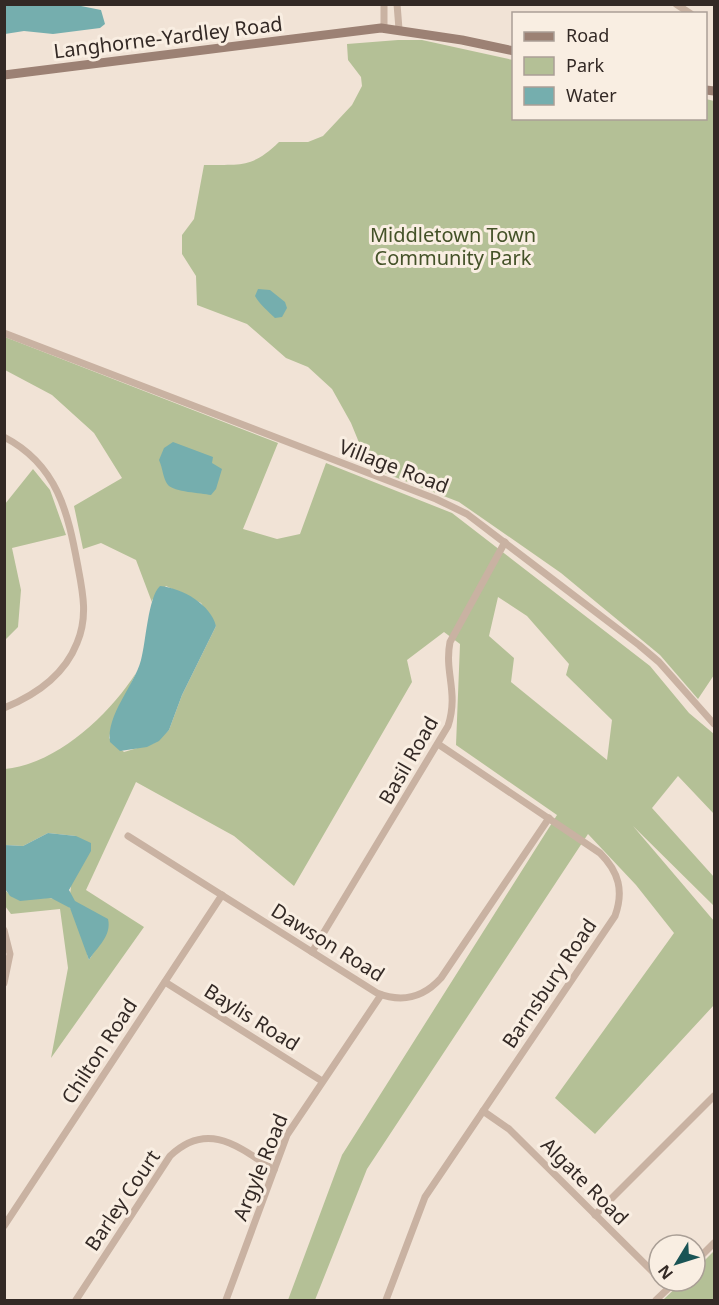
<svg xmlns="http://www.w3.org/2000/svg" width="719" height="1305" viewBox="0 0 719 1305" font-family="'Noto Sans',sans-serif">
<style>
.green{fill:#b4c096;fill-rule:evenodd}
.water{fill:#75aeae}
.lines{fill:none;stroke-linecap:round;stroke-linejoin:round}
.street{stroke:#c9b2a2;stroke-width:7}
.secondary{stroke:#9c8174;stroke-width:9}
.labels{text-anchor:middle;dominant-baseline:central;stroke-width:6;stroke-linejoin:round;paint-order:stroke}
.street-label{font-size:20px;fill:#332925;stroke:#f9eee2}
.park-label{font-size:20px;fill:#445228;stroke:#f9eee2}
</style>
<rect width="100%" height="100%" fill="#f1e3d6"/>
<g class="green">
<path d="M398,40H422L513,60L514,118H706V99L714,101V675L698,699L660,655L561,573L459,502L369,467L351,423L332,389L308,367L286,358L247,324L197,305L196,276L182,254V235L194,219L204,165C241,164 251,169 279,142H308L323,136L352,105L362,86L361,77L348,60L347,44Z"/>
<path d="M5,337L278,443L243,529L277,539L300,534L326,463L452,513L650,666L689,713L714,734V814L678,776L652,808L714,877V906L633,826L714,921V1005L595,1134L555,1098L674,933L636,885L588,834L367,1169L315,1300H288L342,1155L557,815L456,745L460,644L444,632L407,660L412,682L294,886L234,836L136,782L86,890L144,927L51,1058L68,968L60,909L11,914L5,906L4,889C23,912 47,886 69,907C81,918 84,944 89,960L96,949L70,895L76,836L48,833L23,846L5,845V769C57,764 109,715 136,673L113,721L109,738L124,752L154,743L169,730L182,695L216,626L201,603L166,586L152,600L153,605L136,560L101,543L83,549L74,506L122,478L94,433L52,395L5,370ZM498,597L527,616L569,664L566,675L612,720L607,760L511,682L514,658L489,636Z"/>
<polygon points="33,469 50,490 66,535 12,548 21,590 18,627 5,640 5,504"/>
<polygon points="714,1251 714,1300 663,1300 683,1281 695,1281 695,1270"/>
</g>
<g class="water">
<polygon points="4,5 76,5 101,10 105,24 100,28 53,34 24,31 5,34"/>
<path d="M258,289L270,290L285,302L287,308L282,317L275,318C268,311 260,305 255,296Z"/>
<path d="M173,442L213,457L212,463L222,469L216,489L211,495C201,493 174,492 168,485C163,479 163,469 159,460L164,448Z"/>
<path d="M160,586C183,588 211,605 216,626L182,695L169,730L159,741L147,747L120,751L110,742C106,715 134,686 141,660C146,642 148,597 160,586Z"/>
<path d="M48,833L76,836L91,843V851L69,890L75,901L108,919C112,936 97,947 89,960L70,908L51,898L20,901L10,896L5,889V845L23,846Z"/>
</g>
<g class="lines">
<g class="street">
<polyline points="384,4 384,28"/>
<polyline points="397,4 399,29"/>
<polyline points="676,4 691,14"/>
<polyline points="4,333 436,499 467,514 639,645 659,662 714,724"/>
<path d="M4,437C58,465 68,513 78,567C83,593 88,617 77,643C64,676 36,695 4,708"/>
<path d="M128,836L377,993C402,1003 423,998 441,978L549,818"/>
<polyline points="4,930 10,954 4,983"/>
<path d="M312,952L448,726C459,692 444,673 450,642L505,542"/>
<polyline points="165,982 322,1081"/>
<polyline points="483,1111 509,1129 659,1278"/>
<polyline points="595,1215 714,1096"/>
<polyline points="4,1226 222,895"/>
<polyline points="695,1262 714,1243"/>
<path d="M76,1300L170,1156C208,1120 239,1147 274,1170"/>
<polyline points="226,1300 287,1135 381,995"/>
<path d="M386,1300L425,1197L615,916C624,891 619,872 600,853L438,744"/>
<polyline points="656,1300 676,1281"/>
</g>
<g class="secondary">
<polyline points="4,75 381,28 462,40 514,51"/>
<polyline points="706,90 714,91"/>
</g>
</g>
<g class="labels">
<g class="street-label">
<text transform="translate(168 37) rotate(-7)">Langhorne-Yardley Road</text>
<text transform="translate(394 466) rotate(21)">Village Road</text>
<text transform="translate(408 760) rotate(-60)">Basil Road</text>
<text transform="translate(328 942) rotate(32)">Dawson Road</text>
<text transform="translate(549 983) rotate(-56)">Barnsbury Road</text>
<text transform="translate(252 1017) rotate(32)">Baylis Road</text>
<text transform="translate(99 1051) rotate(-57)">Chilton Road</text>
<text transform="translate(260 1167) rotate(-68)">Argyle Road</text>
<text transform="translate(585 1181) rotate(45)">Algate Road</text>
<text transform="translate(122 1200) rotate(-56)">Barley Court</text>
</g>
<g class="park-label">
<text x="453" y="234">Middletown Town<tspan x="453" dy="23">Community Park</tspan></text>
</g>
</g>
<rect width="719" height="1305" fill="none" stroke="#332925" stroke-width="12"/>
<rect x="512" y="12" width="195" height="108" fill="#f9eee2" stroke="#aa9f96" stroke-width="1.5"/>
<rect x="524" y="32" width="30" height="9" fill="#9c8174" stroke="#aa9f96" stroke-width="1.5"/>
<text x="566" y="42" font-size="18" fill="#332925">Road</text>
<rect x="524" y="57" width="30" height="18" fill="#b4c096" stroke="#aa9f96" stroke-width="1.5"/>
<text x="566" y="72" font-size="18" fill="#332925">Park</text>
<rect x="524" y="87" width="30" height="18" fill="#75aeae" stroke="#aa9f96" stroke-width="1.5"/>
<text x="566" y="102" font-size="18" fill="#332925">Water</text>
<g transform="translate(677 1263) rotate(232)"><circle r="28" fill="#f9eee2" stroke="#aa9f96" stroke-width="1.5"/>
<path d="M0-4.5L10 22L0 15L-10 22Z" fill="#1a5455"/>
<text y="-9" font-size="16" font-weight="bold" text-anchor="middle" fill="#332925">N</text>
</g>
</svg>
